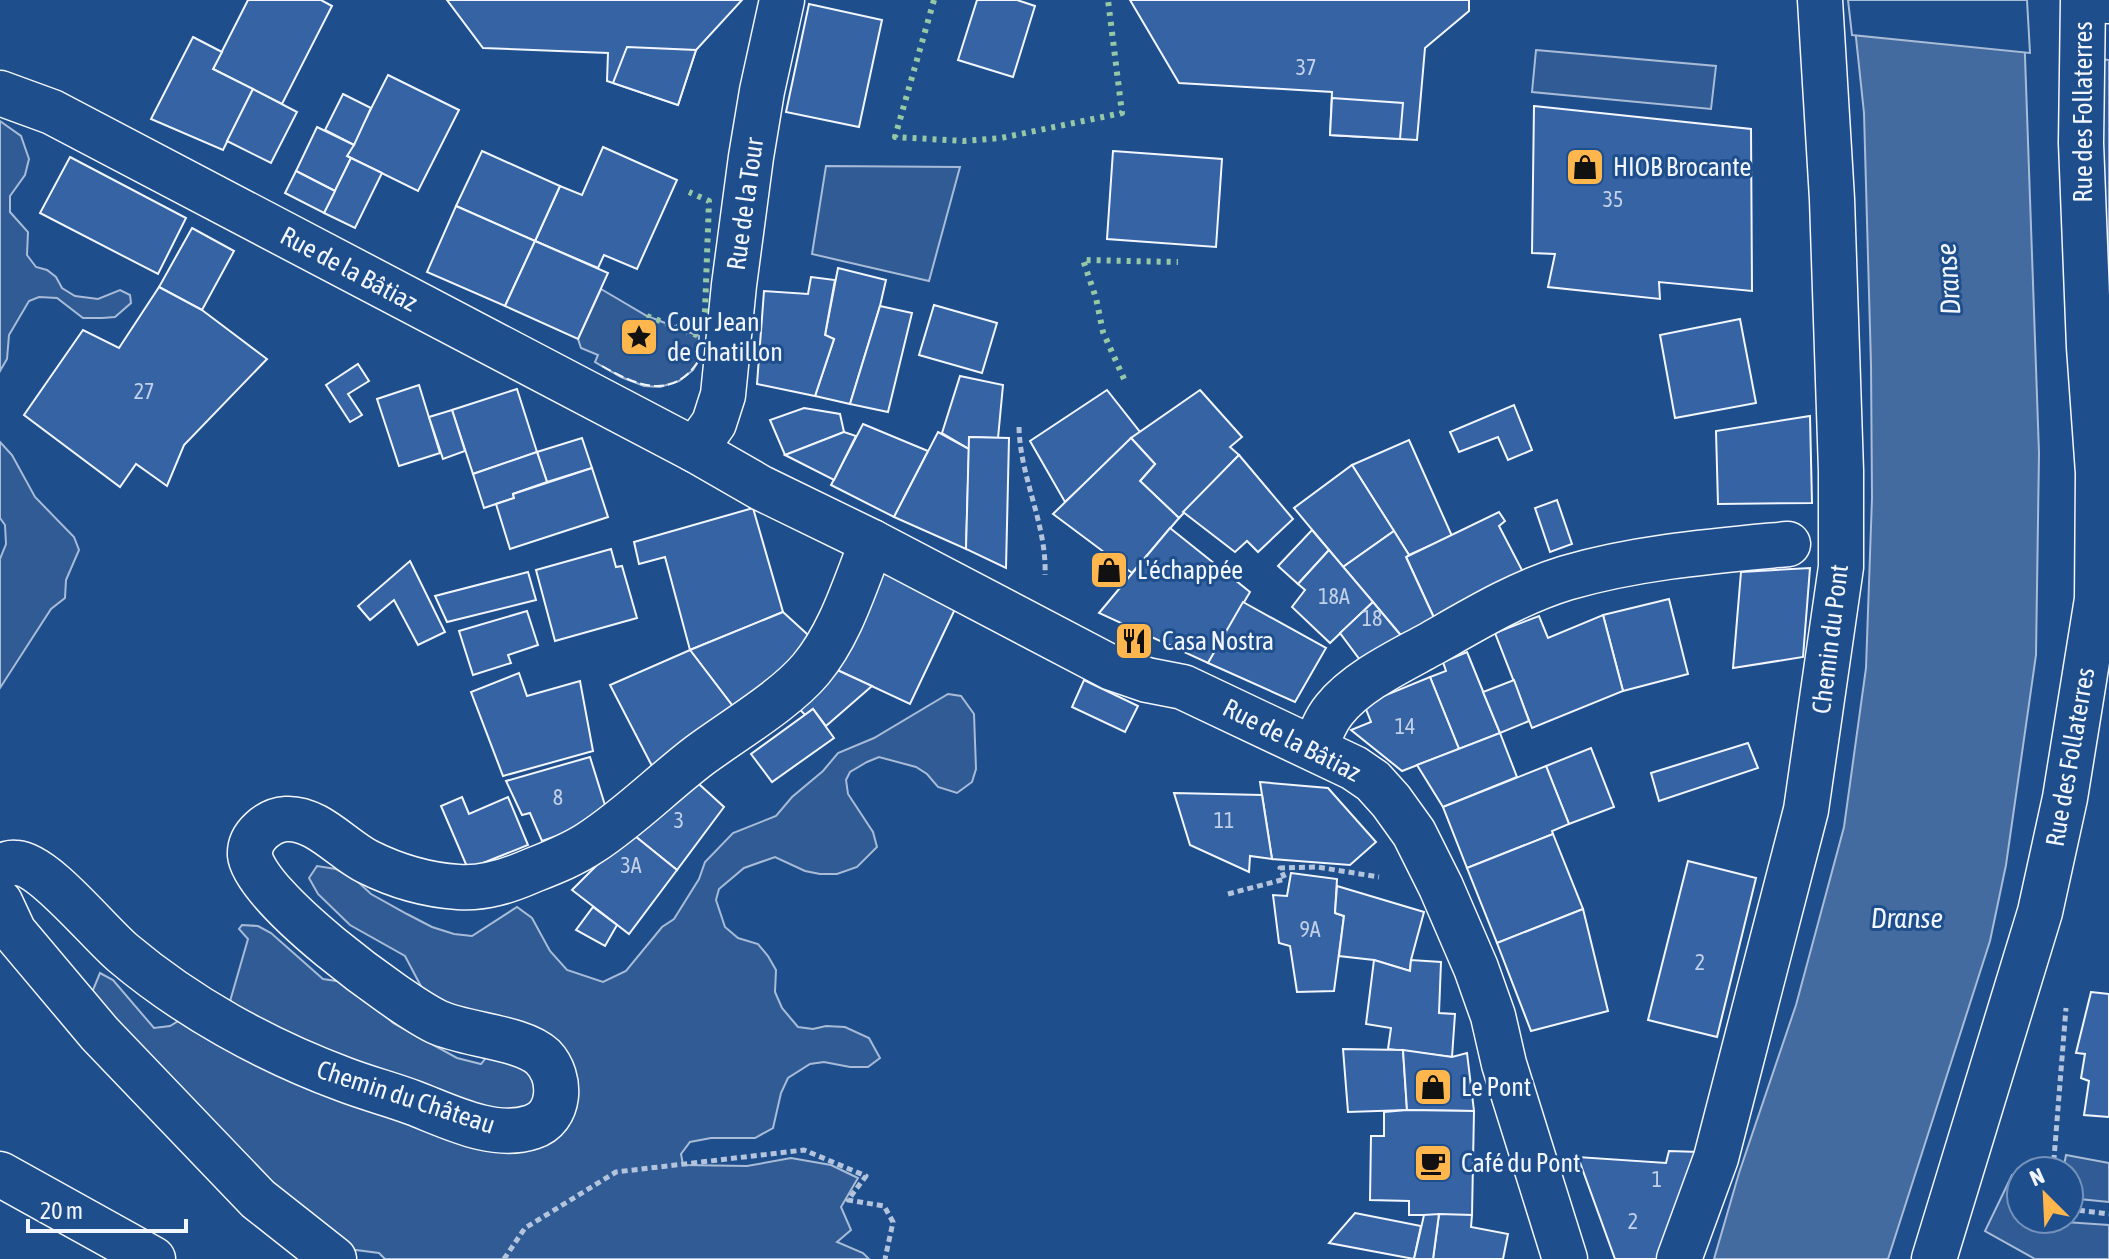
<svg xmlns="http://www.w3.org/2000/svg" width="2109" height="1259" viewBox="0 0 2109 1259" font-family="'Asap Condensed',sans-serif">
<style>
.built{fill:#305b95;stroke:#a8bbd7;stroke-width:2}
.water{fill:#446ba0;stroke:#a8bbd7;stroke-width:2}
.pier{fill:#1f4e8c;stroke:#a8bbd7;stroke-width:2}
.building{fill:#3563a3;stroke:#f2f6ff;stroke-width:2}
.lines{fill:none;stroke-linecap:round;stroke-linejoin:round}
.minor-casing{stroke:#f2f6ff;stroke-width:47}
.major-casing{stroke:#f2f6ff;stroke-width:47}
.path{stroke:#b3c4dc;stroke-width:5;stroke-dasharray:6 4;stroke-linecap:butt}
.minor{stroke:#1f4e8c;stroke-width:44}
.major{stroke:#1f4e8c;stroke-width:44}
.hedge{stroke:#97c8a6;stroke-width:6;stroke-dasharray:4 6;stroke-linecap:butt}
.fence{stroke:#f2f6ff;stroke-width:2;stroke-dasharray:10 4;stroke-linecap:butt}
.labels{text-anchor:middle;dominant-baseline:central;stroke-width:6;stroke-linejoin:round;paint-order:stroke}
.number-label{font-size:22px;fill:#c3d1e8}
.street-label{font-size:26px;fill:#f2f6ff;stroke:#1f4e8c}
.poi-label{font-size:26px;fill:#f2f6ff;stroke:#1f4e8c;text-anchor:start}
.water-label{font-size:28px;font-style:italic;fill:#f2f6ff;stroke:#1f4e8c}
</style>
<rect width="100%" height="100%" fill="#1f4e8c"/>
<g class="built">
<polygon points="1536,50 1716,66 1711,109 1532,92"/>
<polygon points="2099,59 2109,60 2109,427"/>
<polygon points="0,121 21,136 29,159 25,175 10,196 10,212 28,232 27,255 36,267 47,270 56,277 62,288 75,296 98,299 120,290 130,295 131,303 115,317 102,318 83,318 57,298 39,297 29,301 9,335 7,359 0,371"/>
<polygon points="826,166 960,167 929,281 812,254"/>
<polygon points="601,289 647,316 699,336 699,360 693,370 679,381 660,387 644,386 621,377 595,362 598,355 581,348 578,339"/>
<polygon points="0,442 12,455 35,497 74,537 79,550 66,580 65,598 51,609 0,688 0,559 6,544 5,525 0,518"/>
<polygon points="948,694 961,696 974,714 976,769 972,782 957,793 938,787 927,774 916,767 879,757 867,762 850,772 846,780 848,794 873,832 877,847 857,867 837,874 820,874 805,871 775,857 744,868 719,889 716,900 725,927 738,938 758,944 768,956 776,970 775,992 782,1008 798,1027 813,1029 826,1026 845,1027 869,1038 880,1058 868,1067 850,1067 824,1062 810,1064 788,1078 781,1093 773,1128 755,1138 711,1138 690,1142 681,1154 683,1165 747,1166 791,1158 831,1165 858,1178 841,1207 851,1230 837,1242 863,1253 869,1259 385,1259 379,1253 333,1247 88,1002 100,973 113,980 154,1028 170,1026 180,1020 226,1015 248,939 239,929 242,925 258,926 271,933 323,979 350,983 393,1023 457,1058 481,1064 488,1055 432,1007 405,956 350,925 318,894 309,878 317,866 336,869 356,880 371,894 407,914 432,927 454,934 472,936 517,907 532,918 550,951 567,970 603,982 626,971 662,927 674,919 699,879 705,862 733,833 776,816 792,797 823,771 838,753 874,738"/>
<polygon points="2066,1155 2109,1163 2109,1202 2069,1198 2069,1171 2063,1171"/>
<polygon points="2012,1175 2021,1175 2021,1219 2109,1225 2109,1259 2035,1259 1985,1231"/>
</g>
<polygon class="water" points="1852,0 2023,0 2039,453 2036,655 2006,865 1990,941 1888,1259 1714,1259 1739,1173 1796,1005 1844,827 1866,668 1872,498 1871,365 1864,113"/>
<polygon class="pier" points="1848,0 2027,0 2030,53 1852,35"/>
<g class="building">
<polygon points="248,0 321,0 332,6 282,104 213,69"/>
<polygon points="447,0 742,0 696,50 678,105 607,81 608,53 483,48"/>
<polygon points="977,0 1017,0 1035,6 1013,77 958,60"/>
<polygon points="1130,0 1469,0 1469,11 1425,48 1417,140 1330,135 1332,92 1179,83"/>
<polygon points="809,4 882,20 859,127 786,112"/>
<polygon points="193,37 222,52 213,69 253,89 223,150 151,119"/>
<polygon points="627,47 696,50 678,105 613,83"/>
<polygon points="388,75 459,110 418,191 347,156"/>
<polygon points="253,89 297,112 271,163 227,141"/>
<polygon points="343,94 371,108 354,145 325,130"/>
<polygon points="1332,98 1403,103 1400,139 1330,135"/>
<polygon points="1534,106 1751,129 1752,291 1659,282 1660,299 1548,287 1555,254 1532,253"/>
<polygon points="317,127 354,145 347,156 351,158 335,191 296,171"/>
<polygon points="603,147 677,180 637,269 604,255 598,268 535,241 560,186 582,195"/>
<polygon points="482,151 560,186 535,241 456,206"/>
<polygon points="1113,151 1222,159 1216,247 1107,239"/>
<polygon points="70,157 186,218 158,274 40,213"/>
<polygon points="351,158 382,173 355,228 324,213"/>
<polygon points="296,171 335,191 324,213 285,193"/>
<polygon points="456,206 535,241 505,306 427,272"/>
<polygon points="192,228 234,251 202,310 159,287"/>
<polygon points="535,241 608,273 578,339 505,306"/>
<polygon points="838,268 886,280 880,306 850,404 815,396 834,339 825,335"/>
<polygon points="811,277 835,280 825,335 834,339 815,396 757,384 764,291 808,294"/>
<polygon points="159,287 202,310 267,359 184,445 167,486 136,464 120,487 24,415 83,330 119,348"/>
<polygon points="934,305 997,323 982,373 919,355"/>
<polygon points="880,306 912,313 888,412 850,404"/>
<polygon points="1740,319 1756,403 1675,418 1660,335"/>
<polygon points="358,364 369,381 348,394 362,415 350,422 326,385"/>
<polygon points="960,376 1003,385 998,438 969,437 969,449 942,433"/>
<polygon points="419,385 440,453 399,466 377,399"/>
<polygon points="517,389 537,452 473,474 452,410"/>
<polygon points="1107,390 1140,432 1065,502 1030,441"/>
<polygon points="1200,390 1242,437 1230,447 1239,455 1179,518 1140,481 1155,464 1131,438"/>
<polygon points="1514,405 1532,450 1508,460 1498,437 1459,452 1450,432"/>
<polygon points="804,408 840,414 844,432 785,455 770,420"/>
<polygon points="452,410 465,451 443,459 429,417"/>
<polygon points="1810,416 1812,503 1718,504 1716,431"/>
<polygon points="863,424 928,451 894,517 831,485"/>
<polygon points="844,432 856,436 834,480 785,455"/>
<polygon points="938,432 969,449 966,549 894,517"/>
<polygon points="969,437 1009,438 1006,568 966,549"/>
<polygon points="582,438 592,468 547,482 537,452"/>
<polygon points="1131,438 1155,464 1140,481 1179,518 1132,573 1053,514"/>
<polygon points="1409,440 1452,536 1409,555 1352,465"/>
<polygon points="537,452 547,482 513,494 514,498 484,508 473,474"/>
<polygon points="1239,455 1293,519 1258,552 1247,541 1235,552 1183,512"/>
<polygon points="1352,465 1394,531 1343,567 1294,508"/>
<polygon points="592,468 608,517 510,549 496,504 514,498 513,494"/>
<polygon points="1557,500 1572,544 1550,552 1535,508"/>
<polygon points="753,508 783,612 690,650 665,557 639,564 634,542"/>
<polygon points="1499,512 1505,521 1499,526 1523,572 1435,620 1406,557"/>
<polygon points="1170,528 1250,592 1208,663 1099,613"/>
<polygon points="1312,530 1329,550 1298,584 1278,566"/>
<polygon points="1394,531 1409,555 1406,557 1435,620 1405,640 1343,567"/>
<polygon points="611,549 616,567 622,566 637,618 555,641 536,570"/>
<polygon points="1329,550 1373,602 1330,643 1292,607 1305,590 1298,584"/>
<polygon points="410,561 445,632 418,645 394,600 370,620 358,606"/>
<polygon points="1810,568 1803,657 1733,668 1741,572"/>
<polygon points="528,572 536,600 447,622 435,596"/>
<polygon points="881,572 956,607 910,704 835,669"/>
<polygon points="1669,599 1688,674 1623,691 1603,615"/>
<polygon points="1243,602 1326,648 1295,702 1208,663"/>
<polygon points="1373,602 1408,644 1363,664 1340,633"/>
<polygon points="527,611 538,645 508,655 511,663 473,675 459,631"/>
<polygon points="783,612 818,644 738,713 690,650"/>
<polygon points="1603,615 1623,691 1532,728 1495,633 1539,616 1548,638"/>
<polygon points="690,650 738,713 652,766 610,685"/>
<polygon points="1467,652 1500,733 1459,749 1430,677 1446,671 1443,662"/>
<polygon points="835,669 872,686 826,726 813,709 805,715 792,701"/>
<polygon points="519,673 527,696 580,681 593,751 503,776 471,692"/>
<polygon points="1430,677 1459,749 1402,771 1351,730 1371,722 1364,704"/>
<polygon points="1084,680 1138,706 1125,732 1072,707"/>
<polygon points="1514,680 1529,721 1500,733 1483,692"/>
<polygon points="813,709 834,738 772,782 751,754"/>
<polygon points="1500,733 1517,777 1443,807 1417,765"/>
<polygon points="1748,743 1758,768 1659,801 1651,773"/>
<polygon points="1591,748 1614,807 1569,824 1546,766"/>
<polygon points="590,757 609,818 542,841 530,813 522,815 506,781"/>
<polygon points="1546,766 1569,824 1552,831 1553,834 1467,868 1443,807"/>
<polygon points="688,774 724,807 677,870 630,832"/>
<polygon points="1260,782 1328,788 1376,842 1350,865 1272,859"/>
<polygon points="1174,793 1262,795 1272,859 1250,856 1249,872 1190,845"/>
<polygon points="462,797 469,814 508,797 528,845 468,869 441,806"/>
<polygon points="630,832 677,870 629,934 572,890"/>
<polygon points="1553,834 1583,909 1497,943 1467,868"/>
<polygon points="1688,861 1756,878 1717,1037 1648,1020"/>
<polygon points="1291,873 1337,879 1335,913 1344,916 1334,991 1297,992 1290,946 1279,943 1273,895 1287,896"/>
<polygon points="1337,886 1424,912 1411,960 1410,971 1374,960 1339,956 1344,916 1335,913"/>
<polygon points="593,907 617,925 605,946 576,930"/>
<polygon points="1583,909 1608,1011 1531,1031 1497,943"/>
<polygon points="1374,960 1410,971 1411,960 1441,962 1439,1013 1455,1014 1452,1057 1388,1049 1391,1028 1366,1024"/>
<polygon points="2091,992 2109,994 2109,1117 2084,1115 2089,1081 2081,1078 2085,1054 2076,1053"/>
<polygon points="1343,1049 1403,1050 1407,1110 1348,1112"/>
<polygon points="1403,1050 1452,1057 1467,1053 1474,1111 1407,1110"/>
<polygon points="1407,1110 1474,1111 1472,1215 1409,1215 1409,1201 1370,1200 1371,1136 1384,1136 1384,1112"/>
<polygon points="1669,1151 1699,1152 1657,1259 1615,1259 1578,1157 1666,1163"/>
<polygon points="1355,1213 1421,1226 1414,1259 1329,1243"/>
<polygon points="1439,1214 1472,1215 1471,1227 1508,1234 1503,1259 1433,1259"/>
<polygon points="1439,1214 1433,1259 1414,1259 1424,1215"/>
</g>
<g class="lines">
<g class="minor-casing">
<g id="minor">
<polyline points="0,93 52,112 695,450 761,488 872,542 1112,668 1147,680 1183,687 1354,768 1373,781 1391,801 1414,833 1441,887 1476,968 1493,1016 1504,1064 1565,1259"/>
<polyline points="695,450 714,423 723,395 734,285 751,157 762,91 782,0"/>
<path d="M1315,748C1320,735 1325,721 1334,710C1356,682 1398,662 1429,645C1473,620 1517,593 1566,578C1638,557 1714,551 1788,544"/>
<path d="M0,868C7,864 9,862 17,863C45,865 99,933 123,953C187,1007 265,1050 343,1079C366,1088 390,1094 414,1103C448,1116 494,1140 532,1127C561,1118 563,1078 543,1057C522,1037 465,1035 437,1022C398,1003 254,897 250,855C249,836 269,820 286,819C317,817 343,850 368,862C396,876 428,885 458,887C484,889 508,881 531,871C551,863 572,855 590,843C629,818 663,783 700,755C734,730 785,700 811,669C841,633 855,584 872,542"/>
<polyline points="0,902 14,932 100,1034 258,1199 334,1259"/>
<polyline points="0,1174 153,1259"/>
<polyline points="1679,1259 1716,1158 1806,810 1841,567 1841,471 1832,199 1820,0"/>
<polyline points="1934,1259 2040,912 2065,798 2097,599 2098,473 2089,347 2081,143 2083,0"/>
</g>
</g>
<g class="major-casing">
<polyline id="major" points="2097,0 2109,1"/>
</g>
<g class="path">
<path d="M1019,427C1020,478 1047,524 1045,575"/>
<polyline points="1228,894 1285,879 1280,868 1317,867 1379,877"/>
<polyline points="2053,1171 2066,1008"/>
<polyline points="2069,1209 2109,1214"/>
<polyline points="504,1259 525,1228 616,1172 804,1150 866,1176 848,1200 884,1206 893,1222 885,1259"/>
</g>
<use href="#minor" class="minor"/>
<use href="#major" class="major"/>
<g class="hedge">
<polyline points="934,0 895,137 963,141 1001,138 1122,113 1108,0"/>
<polyline points="647,316 699,336 705,311 709,201 689,192"/>
<polyline points="1124,379 1103,332 1096,298 1083,260 1178,262"/>
</g>
<path class="fence" d="M602,366C637,386 673,401 699,360"/>
</g>
<defs>
<g id="shop-square" transform="scale(2)"><rect x="-9" y="-9" width="18" height="18" rx="4" fill="#ffb74d" stroke="#1f4e8c"/><path d="M-5-2.5h2.3a2.7 3.5 0 0 1 5.4 0H5L5.5 6h-11ZM-1.5-2.5h3a1.5 2.3 0 0 0-3 0Z" fill="#111"/></g>
<g id="sight-square" transform="scale(2)"><rect x="-9" y="-9" width="18" height="18" rx="4" fill="#ffb74d" stroke="#1f4e8c"/><path d="M0-6L1.8-2.2L6-1.7L2.9 1.2L3.7 5.4L0 3.3L-3.7 5.4L-2.9 1.2L-6-1.7L-1.8-2.2Z" fill="#111"/></g>
<g id="restaurant-square" transform="scale(2)"><rect x="-9" y="-9" width="18" height="18" rx="4" fill="#ffb74d" stroke="#1f4e8c"/><path d="M-5-6h1v4h1v-4h1v4h1v-4h1v5L-1.5 .5V6h-2V.5L-5-1ZM5-6V6H3V1.5H1.5Q1.5-4 5-6Z" fill="#111"/></g>
<g id="cafe-square" transform="scale(2)"><rect x="-9" y="-9" width="18" height="18" rx="4" fill="#ffb74d" stroke="#1f4e8c"/><path d="M-5.5-4.5H6V0H3Q3 3.5 0 3.5H-2.5Q-5.5 3.5-5.5 0ZM3-3.2v2h1.7v-2ZM-6 4.5H4V6H-6Z" fill="#111"/></g>
</defs>
<g fill-rule="evenodd">
<use href="#shop-square" x="1585" y="167"/>
<use href="#sight-square" x="639" y="337"/>
<use href="#shop-square" x="1109" y="570"/>
<use href="#restaurant-square" x="1134" y="641"/>
<use href="#shop-square" x="1433" y="1087"/>
<use href="#cafe-square" x="1433" y="1163"/>
</g>
<g class="labels">
<g class="number-label">
<text x="1306" y="67">37</text>
<text x="1613" y="199">35</text>
<text x="144" y="391">27</text>
<text x="1334" y="596">18A</text>
<text x="1372" y="618">18</text>
<text x="1405" y="726">14</text>
<text x="558" y="797">8</text>
<text x="679" y="820">3</text>
<text x="1224" y="820">11</text>
<text x="631" y="865">3A</text>
<text x="1310" y="929">9A</text>
<text x="1700" y="962">2</text>
<text x="1657" y="1179">1</text>
<text x="1633" y="1221">2</text>
</g>
<g class="street-label">
<text transform="translate(2083 112) rotate(-90)">Rue des Follaterres</text>
<text transform="translate(745 204) rotate(-82)">Rue de la Tour</text>
<text transform="translate(349 269) rotate(28)">Rue de la Bâtiaz</text>
<text transform="translate(1830 639) rotate(-83)">Chemin du Pont</text>
<text transform="translate(1292 740) rotate(27)">Rue de la Bâtiaz</text>
<text transform="translate(2070 757) rotate(-80)">Rue des Follaterres</text>
<text transform="translate(406 1097) rotate(18)">Chemin du Château</text>
</g>
<g class="poi-label">
<text x="1613" y="167">HIOB Brocante</text>
<text x="667" y="322">Cour Jean<tspan x="667" dy="30">de Chatillon</tspan></text>
<text x="1137" y="570">L'échappée</text>
<text x="1162" y="641">Casa Nostra</text>
<text x="1461" y="1087">Le Pont</text>
<text x="1461" y="1163">Café du Pont</text>
</g>
<g class="water-label">
<text transform="translate(1948 279) rotate(-94)">Dranse</text>
<text x="1907" y="918">Dranse</text>
</g>
</g>
<g transform="translate(2045 1195) rotate(336)"><circle r="38" fill="#1f4e8c" stroke="#7391ba" stroke-width="2"/>
<path d="M0-6L14 30L0 20L-14 30Z" fill="#ffb74d"/>
<text y="-12" font-size="22" font-weight="bold" text-anchor="middle" fill="#f2f6ff">N</text>
</g>
<path d="M28 1219v12h158v-12" fill="none" stroke="#f2f6ff" stroke-width="4"/>
<text x="40" y="1219" font-size="24" fill="#f2f6ff" stroke="#1f4e8c" stroke-width="6" paint-order="stroke">20 m</text>
</svg>
